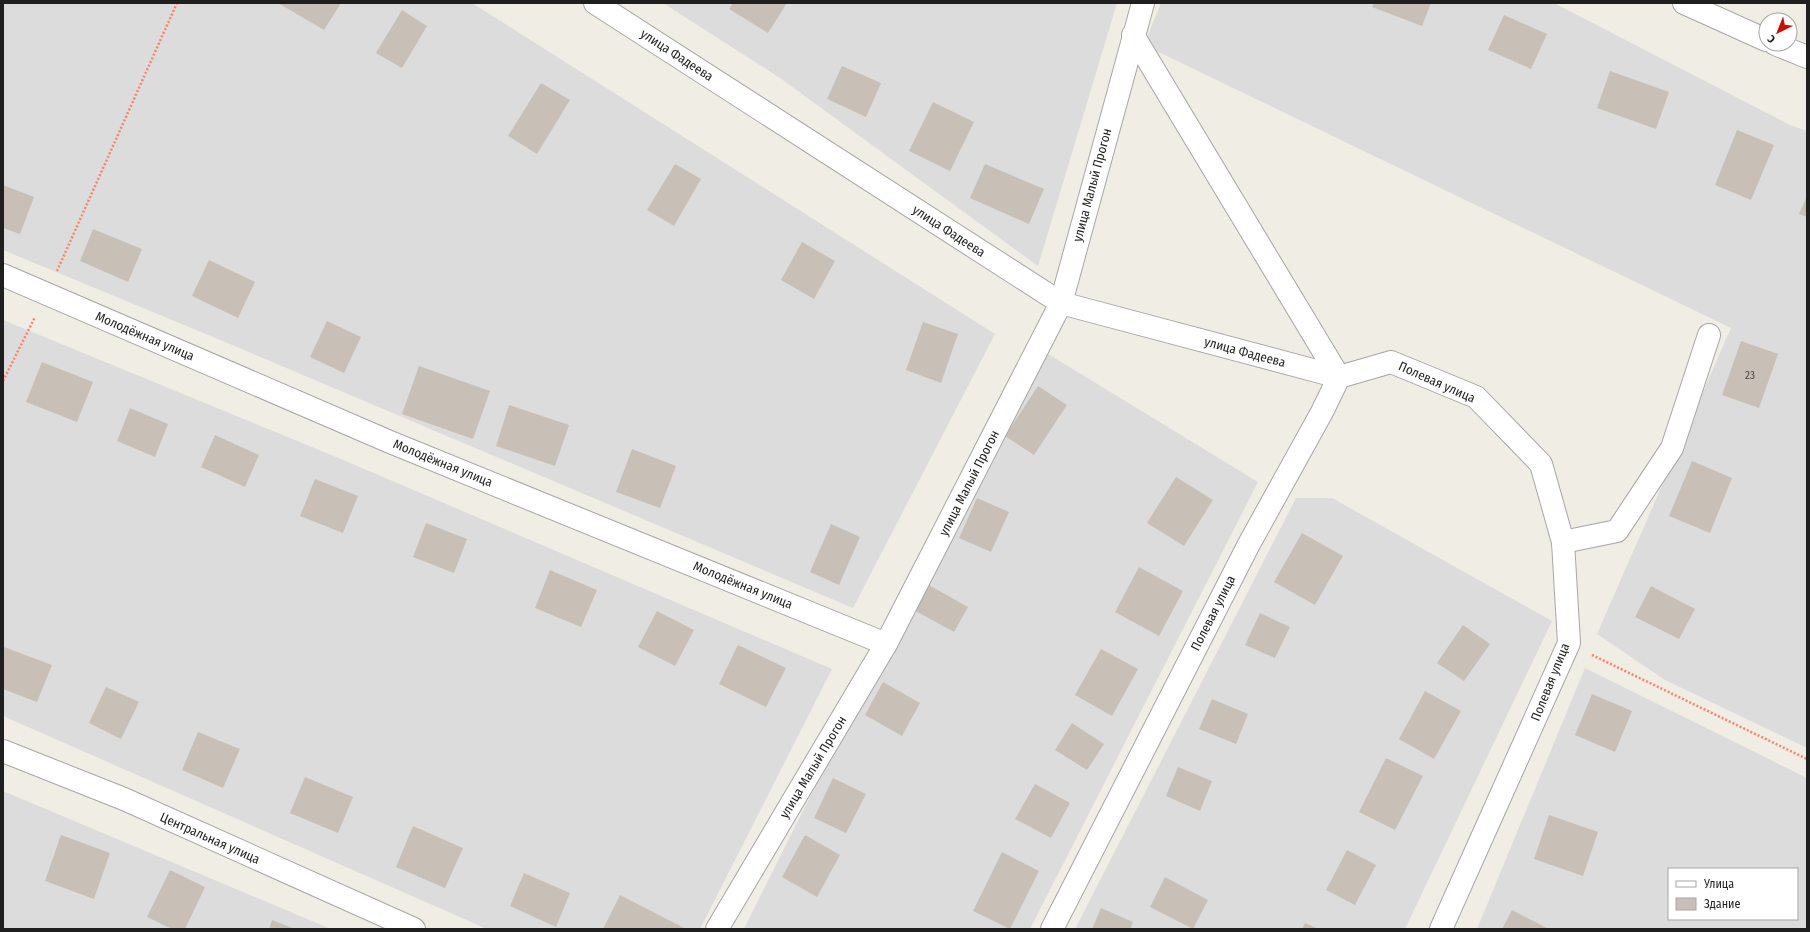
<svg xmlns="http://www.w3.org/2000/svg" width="1810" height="932" viewBox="0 0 1810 932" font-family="'Fira Sans Condensed',sans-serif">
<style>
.residential{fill:#dddcdc;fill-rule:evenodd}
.building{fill:#c8c0b7}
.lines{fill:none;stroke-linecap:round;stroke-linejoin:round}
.minor-casing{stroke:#a6a6a6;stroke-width:24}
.path{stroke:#ff8166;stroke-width:2.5;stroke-dasharray:2 2;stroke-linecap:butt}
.minor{stroke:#fff;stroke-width:22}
.labels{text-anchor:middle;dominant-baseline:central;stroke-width:4;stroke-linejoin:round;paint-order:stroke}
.number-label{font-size:11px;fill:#494745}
.street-label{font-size:13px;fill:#1f1f1f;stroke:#fff}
</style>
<rect width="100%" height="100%" fill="#f0ede4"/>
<g class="residential">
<polygon points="3,3 472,3 995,334 853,608 230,344 3,250"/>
<polygon points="663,3 1117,3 1038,266 780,78"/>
<polygon points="1161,3 1554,3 1790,125 1807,131 1807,748 1665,680 1597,634 1731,328 1144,45"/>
<polygon points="3,320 341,459 832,669 700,929 487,929 3,716"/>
<polygon points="1035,346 1258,482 1030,929 744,929"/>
<polygon points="1296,498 1332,498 1552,621 1405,929 1075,929"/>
<path d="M1585,668L1807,778V929H1477ZM1669,869H1797V919H1669Z"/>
<polygon points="3,791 331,929 3,929"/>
</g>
<g class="building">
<polygon points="278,3 341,3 324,30"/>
<polygon points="733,3 787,3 768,33 729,9"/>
<polygon points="1374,3 1431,3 1422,26 1372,7"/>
<polygon points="402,10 427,26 402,68 376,53"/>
<polygon points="1504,15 1547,34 1531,69 1488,50"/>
<polygon points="842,66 881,83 866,117 827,99"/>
<polygon points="1610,71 1669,92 1656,129 1597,108"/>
<polygon points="541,83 570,100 537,154 508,136"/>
<polygon points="933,102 974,122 950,171 909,151"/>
<polygon points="1737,130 1774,145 1751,200 1715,185"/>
<polygon points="675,164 701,179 674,226 647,210"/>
<polygon points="985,164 1044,189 1029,224 970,198"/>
<polygon points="3,185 34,197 20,234 3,228"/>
<polygon points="1807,196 1807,217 1799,214"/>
<polygon points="93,229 142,249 128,282 80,261"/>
<polygon points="802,242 835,261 814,299 781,280"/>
<polygon points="209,260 255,282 238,318 192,296"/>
<polygon points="327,321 361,337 344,373 310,357"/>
<polygon points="923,322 958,334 941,383 906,370"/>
<polygon points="1741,341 1778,354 1759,408 1722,395"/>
<polygon points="42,362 93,382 77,422 26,402"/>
<polygon points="419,366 490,391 473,439 402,414"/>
<polygon points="1038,386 1067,405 1034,455 1005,436"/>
<polygon points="509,405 569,425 555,466 496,446"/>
<polygon points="130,408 168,424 155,457 117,441"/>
<polygon points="215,435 259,455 245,487 201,467"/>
<polygon points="632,449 676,466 660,508 616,492"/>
<polygon points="1692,461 1732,478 1710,533 1669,516"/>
<polygon points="1176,477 1213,500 1184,546 1147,523"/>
<polygon points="315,479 358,496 343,533 300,516"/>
<polygon points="977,498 1009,512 991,552 959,538"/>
<polygon points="426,523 467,539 454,573 413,557"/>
<polygon points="831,524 860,537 839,585 810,572"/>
<polygon points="1302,533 1343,556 1315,605 1274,582"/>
<polygon points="1139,567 1183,591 1159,636 1115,612"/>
<polygon points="550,570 597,590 581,627 535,608"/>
<polygon points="927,584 968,607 954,632 912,609"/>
<polygon points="1651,586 1695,609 1679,639 1635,617"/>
<polygon points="657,611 694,630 675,666 638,647"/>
<polygon points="1260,613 1290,627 1275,658 1245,645"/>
<polygon points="1463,625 1490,644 1464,681 1437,663"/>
<polygon points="738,645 786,668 766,707 719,684"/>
<polygon points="4,647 52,665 37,702 3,689"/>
<polygon points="1101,649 1138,669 1112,716 1075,695"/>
<polygon points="883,682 920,703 902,736 865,715"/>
<polygon points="106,687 139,702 121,739 89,723"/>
<polygon points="1425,691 1461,711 1434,759 1399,739"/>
<polygon points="1592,694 1632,711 1615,752 1575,735"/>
<polygon points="1212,699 1248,714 1236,744 1199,729"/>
<polygon points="1072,723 1104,744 1087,770 1055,750"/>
<polygon points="198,732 240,749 223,788 182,770"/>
<polygon points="1386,758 1423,776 1395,830 1359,812"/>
<polygon points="1178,767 1212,781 1200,811 1166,796"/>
<polygon points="305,777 353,797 338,833 290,813"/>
<polygon points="833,778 866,794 846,833 814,818"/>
<polygon points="1035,784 1070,803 1051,838 1015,819"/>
<polygon points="1549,815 1598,832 1583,876 1534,859"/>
<polygon points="413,826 463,848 445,888 396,867"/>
<polygon points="61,835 110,853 94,899 45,881"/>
<polygon points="805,835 840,855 817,897 782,877"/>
<polygon points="1347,850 1376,865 1355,905 1326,890"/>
<polygon points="1002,852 1039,871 1010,929 973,911"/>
<polygon points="170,870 205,887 185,929 172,929 147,917"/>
<polygon points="524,873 570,893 556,927 510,906"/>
<polygon points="1165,877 1208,900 1193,929 1150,907"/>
<polygon points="620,895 686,929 603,929"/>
<polygon points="1101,908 1133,922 1130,929 1092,929"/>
<polygon points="1512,910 1549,929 1502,929"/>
<polygon points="272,920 295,929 269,929"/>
<polygon points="1305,923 1318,929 1302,929"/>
</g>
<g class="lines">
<g class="minor-casing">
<g id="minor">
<polyline points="595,3 1061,303 1339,377"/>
<polyline points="1684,3 1766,40"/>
<polyline points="1133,35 1339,377"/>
<polyline points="1775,44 1807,57"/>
<polyline points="3,275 390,442 886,644"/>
<polyline points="1563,542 1617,531 1672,448 1709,335"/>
<polyline points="3,751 124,799 414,929"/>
<polyline points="717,929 886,644 1061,303 1143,3"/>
<polyline points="1052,929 1249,544 1322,412 1339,377 1391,362 1476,397 1541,464 1563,542 1569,643 1441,929"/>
</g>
</g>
<g class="path">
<polyline points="57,271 177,3"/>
<polyline points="3,381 35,317"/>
<polyline points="1592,655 1807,759"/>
</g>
<use href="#minor" class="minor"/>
</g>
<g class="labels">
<g class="number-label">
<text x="1750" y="375">23</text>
</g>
<g class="street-label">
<text transform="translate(677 55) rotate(33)">улица Фадеева</text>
<text transform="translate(1092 185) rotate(-75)">улица Малый Прогон</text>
<text transform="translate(949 231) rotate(33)">улица Фадеева</text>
<text transform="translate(145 336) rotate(23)">Молодёжная улица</text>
<text transform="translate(1245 352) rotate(15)">улица Фадеева</text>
<text transform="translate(1437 382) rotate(24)">Полевая улица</text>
<text transform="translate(443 463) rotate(22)">Молодёжная улица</text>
<text transform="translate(969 483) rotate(-63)">улица Малый Прогон</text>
<text transform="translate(743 585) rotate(22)">Молодёжная улица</text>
<text transform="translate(1213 613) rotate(-63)">Полевая улица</text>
<text transform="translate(1550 682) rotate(-68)">Полевая улица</text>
<text transform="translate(813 767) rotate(-59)">улица Малый Прогон</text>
<text transform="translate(210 838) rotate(24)">Центральная улица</text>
</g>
</g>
<rect width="1810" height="932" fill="none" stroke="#1f1f1f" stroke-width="8"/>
<rect x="1668" y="868" width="130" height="52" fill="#ffffff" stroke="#a5a5a5"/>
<rect x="1676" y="881" width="20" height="6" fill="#ffffff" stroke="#a5a5a5"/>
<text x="1704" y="888" font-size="12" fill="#1f1f1f">Улица</text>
<rect x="1676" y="898" width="20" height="12" fill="#c8c0b7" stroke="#a5a5a5"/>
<text x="1704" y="908" font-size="12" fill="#1f1f1f">Здание</text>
<g transform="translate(1778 32) rotate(223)"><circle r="19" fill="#ffffff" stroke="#a5a5a5"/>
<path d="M0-3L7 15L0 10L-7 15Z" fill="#cd0e00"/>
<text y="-6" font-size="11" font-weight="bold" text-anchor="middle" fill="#1f1f1f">С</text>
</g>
</svg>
